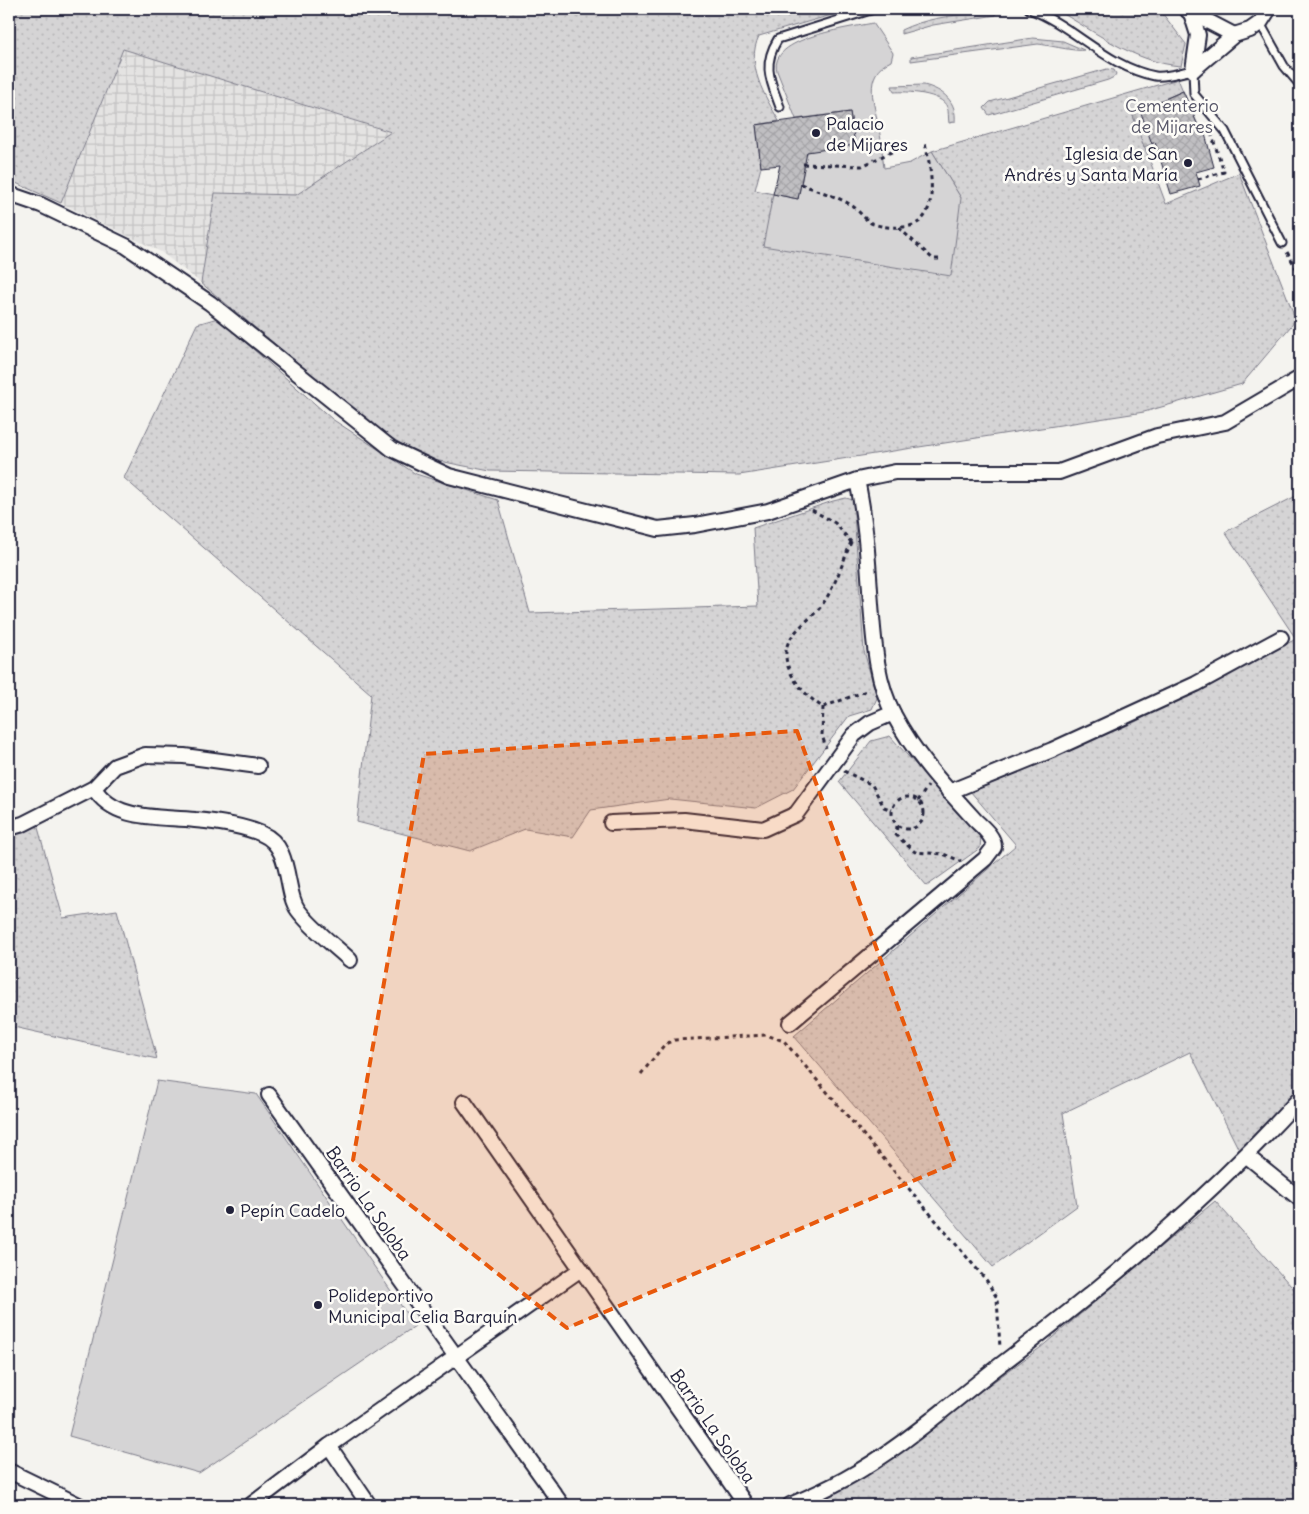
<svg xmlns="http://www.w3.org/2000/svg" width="1309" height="1514" viewBox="0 0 1309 1514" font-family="Delius,sans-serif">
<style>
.industrial{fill:url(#industrial-grid)}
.grass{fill:url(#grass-dots);stroke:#7c7b88}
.cemetery{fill:url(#cemetery-stones);stroke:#7c7b88}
.garden{fill:#d5d4d5;stroke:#7c7b88}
.building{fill:url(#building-cross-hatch);stroke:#22223b}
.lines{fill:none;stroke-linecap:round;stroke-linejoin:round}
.service-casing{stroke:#22223b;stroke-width:11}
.minor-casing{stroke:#22223b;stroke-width:18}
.path{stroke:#22223b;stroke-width:3;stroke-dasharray:4 4;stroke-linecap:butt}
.service{stroke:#fdfcf7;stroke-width:7}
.minor{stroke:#fdfcf7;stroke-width:14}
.marked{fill:#e8590c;fill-opacity:0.2;stroke:#e8590c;stroke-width:4;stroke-dasharray:10 6;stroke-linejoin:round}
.poi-dot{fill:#22223b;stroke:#fdfcf7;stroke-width:2}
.labels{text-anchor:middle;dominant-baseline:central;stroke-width:5;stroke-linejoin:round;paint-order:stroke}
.park-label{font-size:18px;fill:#585769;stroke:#fdfcf7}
.poi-label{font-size:18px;fill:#22223b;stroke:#fdfcf7;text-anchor:start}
.street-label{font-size:18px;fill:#22223b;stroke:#fdfcf7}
</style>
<defs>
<pattern id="industrial-grid" width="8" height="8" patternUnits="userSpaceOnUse" patternTransform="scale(1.25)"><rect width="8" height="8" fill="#e4e3e2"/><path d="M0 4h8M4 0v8" fill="none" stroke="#c3c2c3"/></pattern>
<pattern id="grass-dots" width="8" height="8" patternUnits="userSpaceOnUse" patternTransform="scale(1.25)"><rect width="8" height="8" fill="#d5d4d5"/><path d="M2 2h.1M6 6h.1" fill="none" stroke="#b7b6b8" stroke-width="1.8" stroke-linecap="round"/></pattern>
<pattern id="cemetery-stones" width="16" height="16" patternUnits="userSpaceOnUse" patternTransform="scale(1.25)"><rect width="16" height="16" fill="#d5d4d5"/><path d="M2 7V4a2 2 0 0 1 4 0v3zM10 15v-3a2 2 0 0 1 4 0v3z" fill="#b7b6b8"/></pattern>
<pattern id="building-cross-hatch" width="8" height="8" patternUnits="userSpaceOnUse" patternTransform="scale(1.25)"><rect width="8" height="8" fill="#c0bfc2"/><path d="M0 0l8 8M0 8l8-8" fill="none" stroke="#a5a4a8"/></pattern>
</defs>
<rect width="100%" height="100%" fill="#f4f3ef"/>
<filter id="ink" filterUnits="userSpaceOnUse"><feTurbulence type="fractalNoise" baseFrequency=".02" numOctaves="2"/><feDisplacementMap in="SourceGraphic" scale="10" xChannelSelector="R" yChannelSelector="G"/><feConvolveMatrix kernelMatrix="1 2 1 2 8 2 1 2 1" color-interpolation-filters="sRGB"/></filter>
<g filter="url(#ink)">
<polygon class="industrial" points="123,48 392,133 296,195 215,193 201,283 161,252 61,203"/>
<g class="grass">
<path d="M9,9H852L759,36C745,65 765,96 779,121L756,125L761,167L755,190L773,194L764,246L961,198L932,151L1178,79L1183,91L1132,113L1166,204L1239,173L1296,320L1242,384L1144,412L739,475L490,471L424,458L379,430L201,283L215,193L296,195L391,132L123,49L61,203L9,180Z"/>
<path d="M1055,9H1159L1186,44L1181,66C1135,63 1094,31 1055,9Z"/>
<path d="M974,13H995L996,15L933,25L901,34V30C924,19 948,16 974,13Z"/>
<path d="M1033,38L1063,41L1084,50C1077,52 1048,45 1038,44L911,61V57Z"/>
<polygon points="1107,69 1114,70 1116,74 1114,77 1108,80 989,115 984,108 990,102"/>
<path d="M924,85C943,90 957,101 955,122L949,123C948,118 949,111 947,107C942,93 906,91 894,92L892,86Z"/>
<polygon points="218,318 332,419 416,474 498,500 530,613 758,606 753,528 833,501 846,498 853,500 864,651 877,698 872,709 849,716 793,789 756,808 670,799 591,810 573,837 525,829 470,851 357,822 371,694 124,478 197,324"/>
<polygon points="1300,494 1300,1086 1240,1152 1190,1052 1063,1113 1077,1206 993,1267 794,1036 1016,845 970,791 1133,723 1296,639 1225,532"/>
<polygon points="890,736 981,837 980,848 927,886 839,782 871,741"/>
<polygon points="37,824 63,918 117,910 157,1059 9,1026 9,832"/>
<polygon points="1215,1201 1300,1296 1300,1505 813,1505 852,1484 1040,1348"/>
</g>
<polygon class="cemetery" points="1183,91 1198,125 1144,147 1132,113"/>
<g class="garden">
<path d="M873,23L893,53L891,61C861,75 875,104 879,129C882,142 882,155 884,168L910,163L932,151L961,198L951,276L763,246L773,194L798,199L804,169L803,152L855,145L850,112L796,119L777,71C768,37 850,28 873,23Z"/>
<polygon points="157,1081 256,1094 415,1326 199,1473 69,1436"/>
</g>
<g class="building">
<polygon points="1183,91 1202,135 1205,134 1214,167 1196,172 1200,186 1171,194 1155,142 1152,144 1140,110"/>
<polygon points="850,112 855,145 807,152 798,199 773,194 780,165 761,167 756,125"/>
</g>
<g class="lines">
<g class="service-casing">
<g id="service">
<path d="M1029,9C1073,25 1107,67 1155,76C1165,78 1182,72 1193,70L1194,94L1225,131L1282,243"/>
<polyline points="1260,23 1284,66 1300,85"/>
<path d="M780,107C770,80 762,65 778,39L874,9"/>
</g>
</g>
<g class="minor-casing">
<g id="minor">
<polyline points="1188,11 1234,35"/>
<polyline points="1191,13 1198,35 1193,70"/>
<polyline points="1193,70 1234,35 1250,30 1260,23 1269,9"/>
<polyline points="9,194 41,205 126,246 210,303 392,449 449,476 658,529 695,525 768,511 857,480 895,472 1059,472 1157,436 1225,422 1300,378"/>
<path d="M94,788C114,822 161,816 195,820C217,822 242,825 262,834C293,847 284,891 298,910C312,929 334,945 350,960"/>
<polyline points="949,792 1052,750 1196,684 1281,638"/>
<polyline points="611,823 684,820 763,829 796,814 854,735 870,723 893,713"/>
<polyline points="9,828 23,824 94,788 115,766 145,755 184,756 258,766"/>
<path d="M790,1023L985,859L994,847C994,836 982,827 975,820C945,787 915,755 894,715C876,681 874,642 871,604C868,563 866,521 857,480"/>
<polyline points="269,1095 562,1505"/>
<polyline points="464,1102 746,1505"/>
<polyline points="1247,1156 1300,1199"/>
<polyline points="329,1446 369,1505"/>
<polyline points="9,1471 79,1505"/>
<polyline points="251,1505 329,1446 581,1269"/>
<path d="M790,1505C809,1497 827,1489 845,1479C899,1450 946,1407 995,1369C1103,1287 1209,1199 1300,1098"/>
</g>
</g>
<g class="path">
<polyline points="803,164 862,166 908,144"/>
<polyline points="1198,179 1224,172 1211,133"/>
<path d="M801,184C817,191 837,196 851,205C859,210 863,218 871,223C881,227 891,228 902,227C943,226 931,169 925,143"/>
<polyline points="899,228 933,259 943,259"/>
<polyline points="1287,252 1300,275"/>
<polyline points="812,510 835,523 851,542"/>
<path d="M851,542C843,562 836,584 824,602C816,615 802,623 793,635C772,660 802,695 823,707L869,690"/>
<polyline points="823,707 822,735 826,748"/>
<polyline points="844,771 872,785 884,807 892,810"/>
<circle cx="908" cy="813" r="16"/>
<polyline points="918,801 928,786"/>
<polyline points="897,826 896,835 915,852 943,854 961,861"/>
<polyline points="641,1074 665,1044 675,1040 766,1035 784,1041 987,1281 997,1298 1000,1348"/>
</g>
<use href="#service" class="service"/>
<use href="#minor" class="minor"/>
</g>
</g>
<path class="marked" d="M797,731L955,1163L567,1328L353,1160L424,754Z"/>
<g class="poi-dot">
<circle cx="816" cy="133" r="5"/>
<circle cx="1188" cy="163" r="5"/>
<circle cx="230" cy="1210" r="5"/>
<circle cx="318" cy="1305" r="5"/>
</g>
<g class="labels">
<g class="park-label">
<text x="1172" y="105">Cementerio<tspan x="1172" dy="21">de Mijares</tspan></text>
</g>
<g class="poi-label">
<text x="826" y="123">Palacio<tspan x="826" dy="21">de Mijares</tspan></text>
<text x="1178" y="153" text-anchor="end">Iglesia de San<tspan x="1178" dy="21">Andrés y Santa María</tspan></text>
<text x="240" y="1210">Pepín Cadelo</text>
<text x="328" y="1295">Polideportivo<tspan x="328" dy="21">Municipal Celia Barquín</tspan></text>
</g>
<g class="street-label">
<text transform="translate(369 1203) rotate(55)">Barrio La Soloba</text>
<text transform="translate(713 1426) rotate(55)">Barrio La Soloba</text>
</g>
</g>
<rect width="1309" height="1514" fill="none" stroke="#fdfcf7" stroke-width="30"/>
<rect x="15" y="15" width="1279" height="1484" fill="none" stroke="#22223b" stroke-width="2" filter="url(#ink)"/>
</svg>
